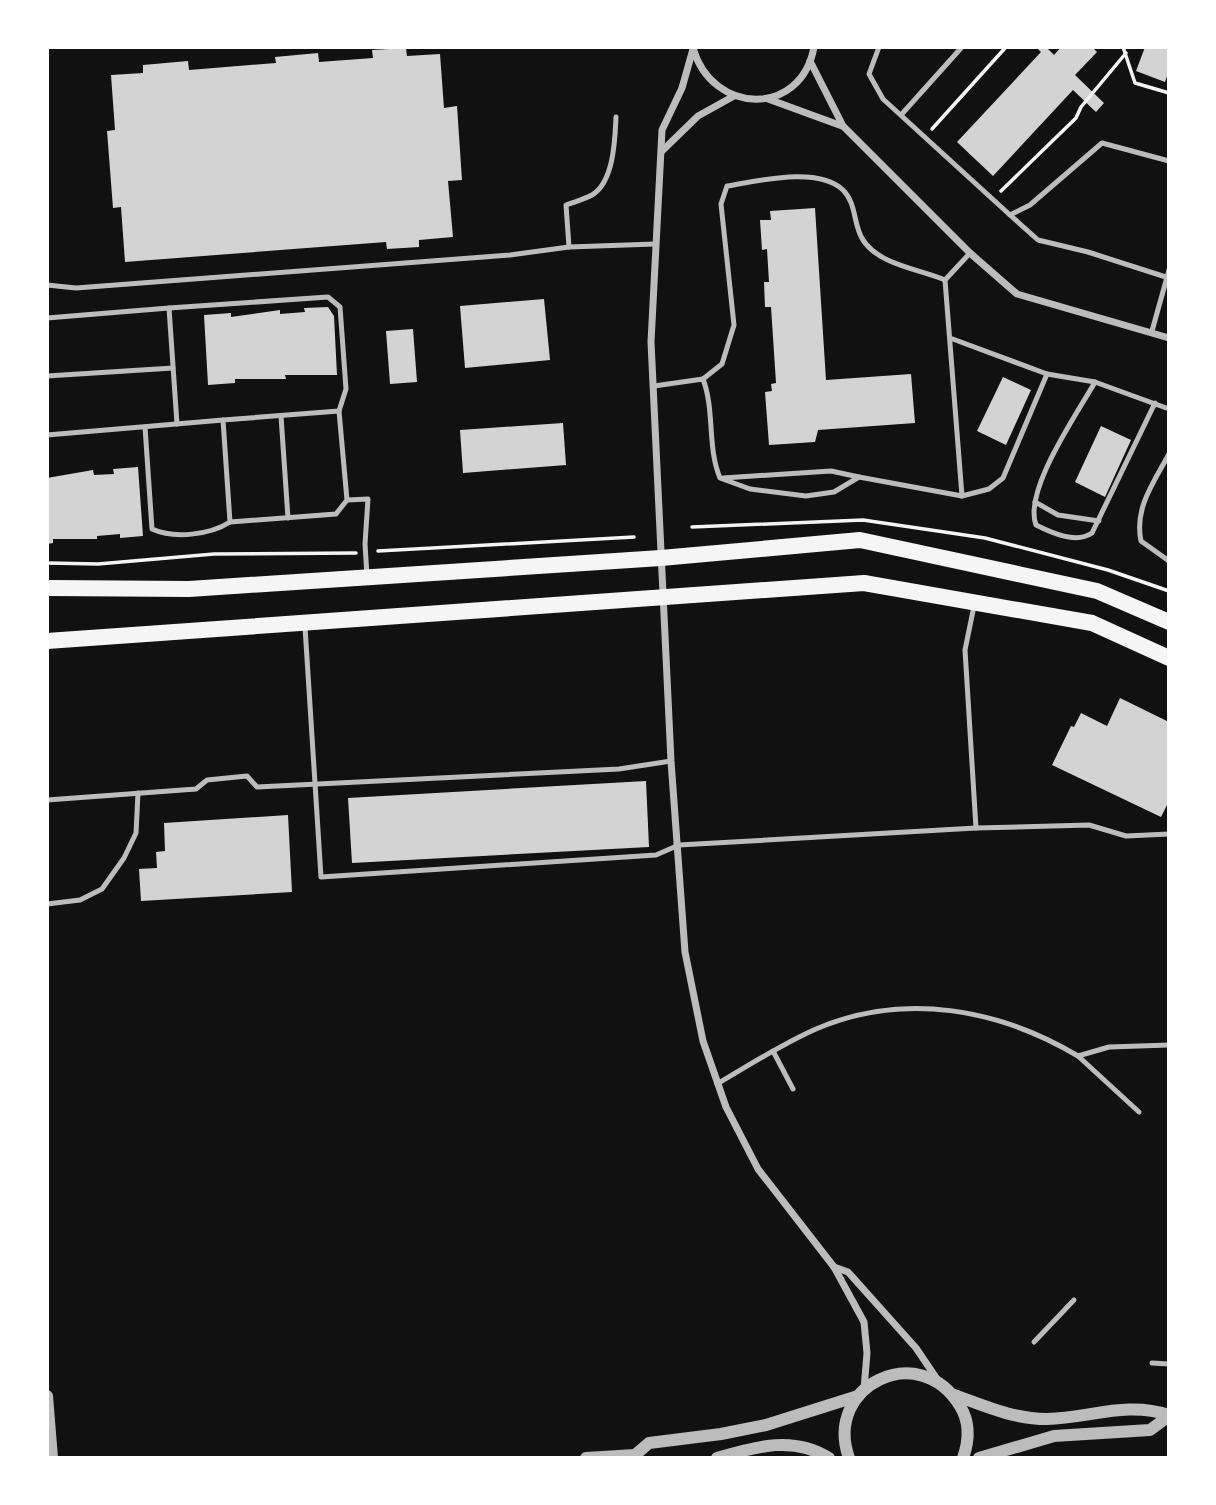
<svg xmlns="http://www.w3.org/2000/svg" width="1216" height="1505" viewBox="0 0 1216 1505" font-family="Montserrat,sans-serif">
<style>
.building{fill:#d3d3d3}
.lines{fill:none;stroke-linecap:round;stroke-linejoin:round}
.path{stroke:#f5f5f5;stroke-width:3.5}
.service{stroke:#bcbcbc;stroke-width:5}
.minor{stroke:#bcbcbc;stroke-width:7}
.tertiary{stroke:#bcbcbc;stroke-width:12}
.primary{stroke:#f5f5f5;stroke-width:16}
</style>
<rect width="100%" height="100%" fill="#111"/>
<g class="building">
<polygon points="1036,47 1046,47 1054,55 1061,47 1092,47 1097,52 1075,75 1104,103 1096,112 1073,90 993,176 957,142 1041,52"/>
<polygon points="1145,47 1169,47 1169,71 1165,82 1136,71"/>
<polygon points="406,48 407,56 440,54 444,108 457,106 462,180 448,181 453,237 419,240 419,247 387,249 386,242 125,262 121,207 113,208 107,131 115,130 111,75 143,73 143,65 188,61 189,70 276,63 275,57 318,53 319,62 373,58 372,50"/>
<polygon points="815,208 826,380 911,374 915,423 818,430 815,442 769,445 765,392 772,391 771,384 776,383 771,307 765,307 764,282 769,282 767,249 762,250 760,220 771,220 770,211"/>
<polygon points="544,299 550,360 465,368 460,306"/>
<polygon points="328,307 334,316 337,375 285,375 286,379 235,379 235,383 208,385 204,315 231,313 231,317 280,310 280,314 305,312 304,308"/>
<polygon points="413,329 417,382 390,384 386,331"/>
<polygon points="1003,377 1031,390 1006,445 977,431"/>
<polygon points="563,423 566,465 463,473 460,430"/>
<polygon points="1101,426 1131,440 1105,497 1075,482"/>
<polygon points="138,467 143,536 120,538 120,534 97,536 97,539 53,539 53,543 47,544 47,478 93,470 94,475 114,474 113,469"/>
<polygon points="1120,698 1169,722 1169,801 1161,817 1052,765 1071,726 1074,727 1081,713 1107,726"/>
<polygon points="646,781 649,847 352,863 348,798"/>
<polygon points="288,815 292,892 141,901 139,869 157,868 156,852 165,851 164,823"/>
</g>
<g class="lines">
<g class="path">
<polyline points="1123,47 1135,83 1169,93"/>
<polyline points="932,129 1006,47"/>
<polyline points="1001,191 1076,118 1081,107 1126,53"/>
<polyline points="692,527 863,520 985,538 1108,570 1169,591"/>
<polyline points="378,551 634,537"/>
<polyline points="47,563 98,564 214,554 356,553"/>
</g>
<g class="service">
<polyline points="879,47 869,74 883,99 1010,215 1030,205 1102,143 1169,161"/>
<polyline points="901,115 962,47"/>
<polyline points="1010,215 1038,240 1088,252 1169,278"/>
<path d="M569,247L566,205C574,202 585,199 592,195C614,182 615,139 616,117"/>
<polyline points="47,285 76,288 510,255 569,247 655,244"/>
<polyline points="169,308 328,297 340,307 346,389 339,411"/>
<polyline points="47,318 169,308 177,424"/>
<polyline points="1152,331 1169,270"/>
<polyline points="950,338 1047,374 1095,382 1169,409"/>
<polyline points="47,376 173,368"/>
<path d="M703,379L722,364L734,325L721,204L727,186C758,181 818,166 843,190C857,204 853,225 863,240C879,265 919,269 945,280"/>
<path d="M1095,382C1077,414 1023,491 1036,525C1052,533 1076,544 1092,533L1155,403"/>
<path d="M654,386L703,379C715,411 707,447 720,478L750,489L806,496L834,492L859,477L962,496L945,280L970,253"/>
<polygon points="339,411 347,500 336,514 230,522 223,420"/>
<polyline points="281,416 288,518"/>
<path d="M145,427L152,529C174,539 210,535 230,522"/>
<polyline points="47,435 223,420"/>
<path d="M1169,454C1154,482 1134,508 1141,541L1169,561"/>
<polyline points="723,478 831,471 859,477"/>
<polyline points="962,496 989,489 1003,478 1047,374"/>
<polyline points="347,500 368,499 365,544 367,576"/>
<polyline points="1035,502 1058,515 1099,521"/>
<polyline points="974,606 965,650 976,828"/>
<polyline points="305,627 321,877 656,855 679,845 976,828 1089,825 1126,836 1169,834"/>
<polyline points="47,800 196,789 207,780 247,776 257,787 619,769 671,761"/>
<polyline points="47,904 80,900 102,889 124,858 136,833 138,793"/>
<polyline points="773,1051 793,1089"/>
<polyline points="1078,1056 1139,1112"/>
<path d="M717,1084C749,1065 782,1044 816,1029C904,991 999,1009 1078,1056L1109,1047L1169,1045"/>
<polyline points="1034,1342 1074,1300"/>
<polyline points="1152,1363 1169,1364"/>
</g>
<g class="minor">
<path d="M693,48C712,115 801,118 814,47"/>
<polyline points="693,49 682,88 662,130 651,342 671,761 685,952 703,1041 726,1107 758,1169 834,1267 864,1322 867,1353 864,1389"/>
<polyline points="810,61 843,126 970,253 1017,294 1169,338"/>
<polyline points="768,99 842,126"/>
<polyline points="662,151 698,116 734,96"/>
<polyline points="834,1267 848,1272 916,1348 939,1382"/>
</g>
<g class="tertiary">
<path d="M954,1395C985,1406 1013,1419 1047,1419C1090,1418 1126,1401 1169,1415"/>
<polyline points="47,1396 52,1458"/>
<polyline points="635,1455 649,1443 721,1434 766,1425 858,1396"/>
<polyline points="586,1458 635,1455"/>
<path d="M717,1458C755,1447 793,1435 829,1458"/>
<path d="M849,1458C823,1385 920,1339 960,1406C970,1422 969,1441 963,1458"/>
<polyline points="979,1458 1054,1436 1150,1430 1169,1416"/>
</g>
<g class="primary">
<polyline points="47,588 189,589 661,558 860,540 1097,591 1169,622"/>
<polyline points="47,641 864,583 1092,623 1169,658"/>
</g>
</g>
<rect width="1216" height="1505" fill="none" stroke="#ffffff" stroke-width="98"/>
</svg>
